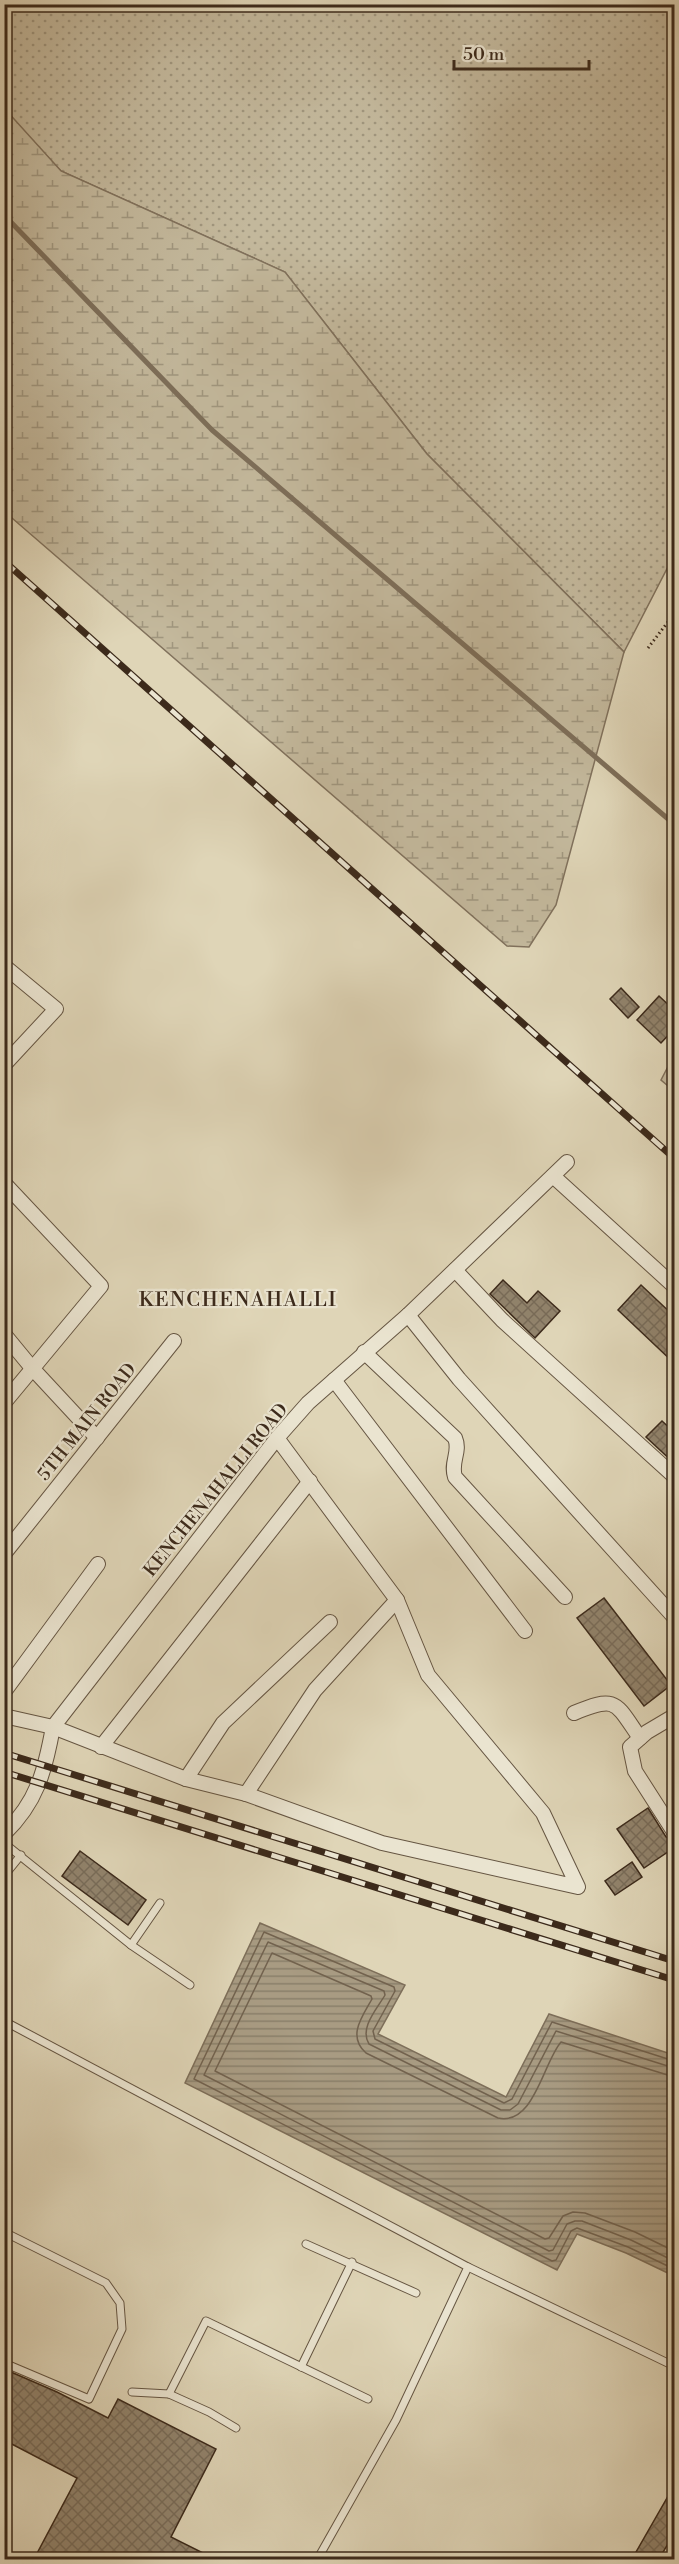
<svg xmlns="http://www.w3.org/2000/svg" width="679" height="2564" viewBox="0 0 679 2564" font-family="'Libre Bodoni',serif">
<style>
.grass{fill:url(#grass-dots);stroke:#80715c;stroke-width:1.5}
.wetland{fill:url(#wetland-marsh);stroke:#80715c;stroke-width:1.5}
.water{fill:url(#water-rules);stroke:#7d6e59;stroke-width:1.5}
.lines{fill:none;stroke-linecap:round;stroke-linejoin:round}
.shore{stroke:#72624e;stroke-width:1.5}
.stream{stroke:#7d6e59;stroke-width:5}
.building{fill:url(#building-cross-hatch);stroke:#3c2a1b;stroke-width:1.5}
.service-casing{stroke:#655542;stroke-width:9}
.minor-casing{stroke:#655542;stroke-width:16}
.path{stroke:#3c2a1b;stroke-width:3;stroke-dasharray:1.5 3;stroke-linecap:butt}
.service{stroke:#eae4d0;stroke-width:7}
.minor{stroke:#eae4d0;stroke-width:14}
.rail-casing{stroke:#3c2a1b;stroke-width:7}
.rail{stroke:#eae4d0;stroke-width:4.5;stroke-dasharray:14;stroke-linecap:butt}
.labels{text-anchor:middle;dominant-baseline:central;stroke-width:4.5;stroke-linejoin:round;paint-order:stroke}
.street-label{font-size:18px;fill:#3c2a1b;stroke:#eae4d0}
.neighbourhood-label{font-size:20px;letter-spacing:1.5px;fill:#3c2a1b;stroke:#eae4d0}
</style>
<defs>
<pattern id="grass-dots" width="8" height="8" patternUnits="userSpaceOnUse" patternTransform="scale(1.5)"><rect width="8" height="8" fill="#c3b89c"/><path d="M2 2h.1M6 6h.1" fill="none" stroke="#a0967e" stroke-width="1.8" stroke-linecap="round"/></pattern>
<pattern id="wetland-marsh" width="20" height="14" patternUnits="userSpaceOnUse" patternTransform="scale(1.5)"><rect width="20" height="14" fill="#c3b89c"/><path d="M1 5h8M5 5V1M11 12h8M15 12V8" fill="none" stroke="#a0967e"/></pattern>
<pattern id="water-rules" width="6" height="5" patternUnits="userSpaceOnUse" patternTransform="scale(1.5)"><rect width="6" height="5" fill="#a89b82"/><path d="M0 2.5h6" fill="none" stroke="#8a7f6a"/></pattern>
<pattern id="building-cross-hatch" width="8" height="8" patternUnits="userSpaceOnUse" patternTransform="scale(1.5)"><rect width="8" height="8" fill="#91836c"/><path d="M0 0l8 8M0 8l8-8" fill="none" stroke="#786b58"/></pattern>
</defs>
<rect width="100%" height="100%" fill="#dfd5b7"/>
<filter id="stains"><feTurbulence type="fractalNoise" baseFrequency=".00333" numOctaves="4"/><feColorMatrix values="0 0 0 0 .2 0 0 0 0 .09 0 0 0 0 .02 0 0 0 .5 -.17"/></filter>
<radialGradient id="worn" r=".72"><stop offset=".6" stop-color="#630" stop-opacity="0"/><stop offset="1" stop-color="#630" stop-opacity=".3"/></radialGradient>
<g class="grass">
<polygon points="5,5 674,5 674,555 624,652 427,454 285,272 61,171 5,111"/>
<polygon points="674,1055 674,1091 661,1080"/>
</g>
<polygon class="wetland" points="5,109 61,171 285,272 427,454 624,652 556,905 529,947 507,946 5,512"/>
<polygon class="water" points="260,1923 405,1985 378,2034 506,2097 549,2014 674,2055 674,2276 626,2253 577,2234 557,2270 185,2083"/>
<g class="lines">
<g class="shore">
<polyline points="674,2061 552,2022 512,2099 504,2103 375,2039 373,2031 395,1991 394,1987 264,1932 194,2079 552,2261 556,2260 571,2231 577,2228 628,2247 674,2269"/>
<path d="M674,2068L556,2031L518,2104L510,2110H501L369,2044C359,2028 377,2009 385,1995L384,1991L268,1942L204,2075L549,2251L553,2250L567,2224L575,2221H582L631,2240L674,2261"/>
<path d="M674,2077L561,2042C543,2063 534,2126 498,2118L366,2053C347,2036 362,2017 372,1999L371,1996L272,1953L215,2071L545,2239L549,2238L563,2216L573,2212L585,2213L635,2232L674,2251"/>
</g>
<polyline class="stream" points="4,215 212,430 674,824"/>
</g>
<g class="building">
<polygon points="621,988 639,1007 628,1018 610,999"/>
<polygon points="659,996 675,1011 675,1028 661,1043 637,1020"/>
<polygon points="503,1280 527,1303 538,1291 560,1311 535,1338 490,1294"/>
<polygon points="641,1285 675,1317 675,1364 618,1310"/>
<polygon points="662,1421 675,1433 675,1464 646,1437"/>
<polygon points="604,1598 671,1685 644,1706 577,1618"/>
<polygon points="648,1808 666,1837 675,1841 675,1847 644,1868 617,1829"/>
<polygon points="80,1851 146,1900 128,1925 62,1876"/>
<polygon points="632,1862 642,1877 615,1895 605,1881"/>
<polygon points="4,2369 57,2392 108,2418 118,2399 216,2449 171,2537 215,2559 34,2559 77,2478 4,2440"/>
<polygon points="675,2484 675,2532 659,2559 632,2559"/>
</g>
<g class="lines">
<g class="service-casing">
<g id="service">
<polyline points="4,1843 131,1945 190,1985"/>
<polyline points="4,1876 21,1855"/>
<polyline points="131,1945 160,1903"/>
<polyline points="4,2021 468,2267 396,2420 317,2560"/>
<polyline points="4,2232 106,2283 120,2303 122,2329 89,2399 4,2363"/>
<polyline points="306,2244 416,2293"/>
<polyline points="468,2267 674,2366"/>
<polyline points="301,2367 352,2262"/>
<polyline points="132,2392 169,2394 209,2412 236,2428"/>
<polyline points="169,2394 206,2321 368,2399"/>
</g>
</g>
<g class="minor-casing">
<g id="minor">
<polyline points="4,966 56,1009 4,1065"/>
<polyline points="553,1176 674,1286"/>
<polyline points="4,1183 101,1286 4,1403"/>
<polyline points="455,1270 502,1320 674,1476"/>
<polyline points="408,1315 459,1379 674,1617"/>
<polyline points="4,1334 32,1368 97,1438"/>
<path d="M364,1352L455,1438C461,1452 450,1462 455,1477L565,1597"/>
<polyline points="334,1380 525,1631"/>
<polyline points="4,1554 174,1341"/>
<polyline points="4,1692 98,1564"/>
<path d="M574,1713C617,1695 615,1702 640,1738"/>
<polyline points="4,1716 53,1727 186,1779 246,1794 382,1843 578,1887 543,1813 428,1675 397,1600 277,1438"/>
<polyline points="674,1716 647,1732 630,1747 635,1771 674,1832"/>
<polyline points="101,1747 310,1481"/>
<polyline points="186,1779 223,1723 330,1622"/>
<polyline points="246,1794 315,1690 397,1600"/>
<path d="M4,1834C37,1802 45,1771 53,1727L277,1438L308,1403L408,1315L567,1162"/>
</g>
</g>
<polyline class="path" points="648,648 674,614"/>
<use href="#service" class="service"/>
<use href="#minor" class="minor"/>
<g class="rail-casing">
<g id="rail">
<polyline points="4,561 674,1158"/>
<polyline points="4,1753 674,1961"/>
<polyline points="4,1772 674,1980"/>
</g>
</g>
<use href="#rail" class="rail"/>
</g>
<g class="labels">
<g class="street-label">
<text transform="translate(87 1422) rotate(-51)">5TH MAIN ROAD</text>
<text transform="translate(216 1490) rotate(-51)">KENCHENAHALLI ROAD</text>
</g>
<g class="neighbourhood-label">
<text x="238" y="1300">KENCHENAHALLI</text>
</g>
</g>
<rect width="679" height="2564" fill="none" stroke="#dfd5b7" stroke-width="24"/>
<rect x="6" y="6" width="667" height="2552" fill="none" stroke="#3c2a1b" stroke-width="3"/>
<rect x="12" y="12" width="655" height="2540" fill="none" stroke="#3c2a1b" stroke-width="1.5"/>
<path d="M454 60v9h135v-9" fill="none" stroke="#3c2a1b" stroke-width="3"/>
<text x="463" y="60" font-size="18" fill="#3c2a1b" stroke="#eae4d0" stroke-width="4.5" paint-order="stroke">50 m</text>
<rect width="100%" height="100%" filter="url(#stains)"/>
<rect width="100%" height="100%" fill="url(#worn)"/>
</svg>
